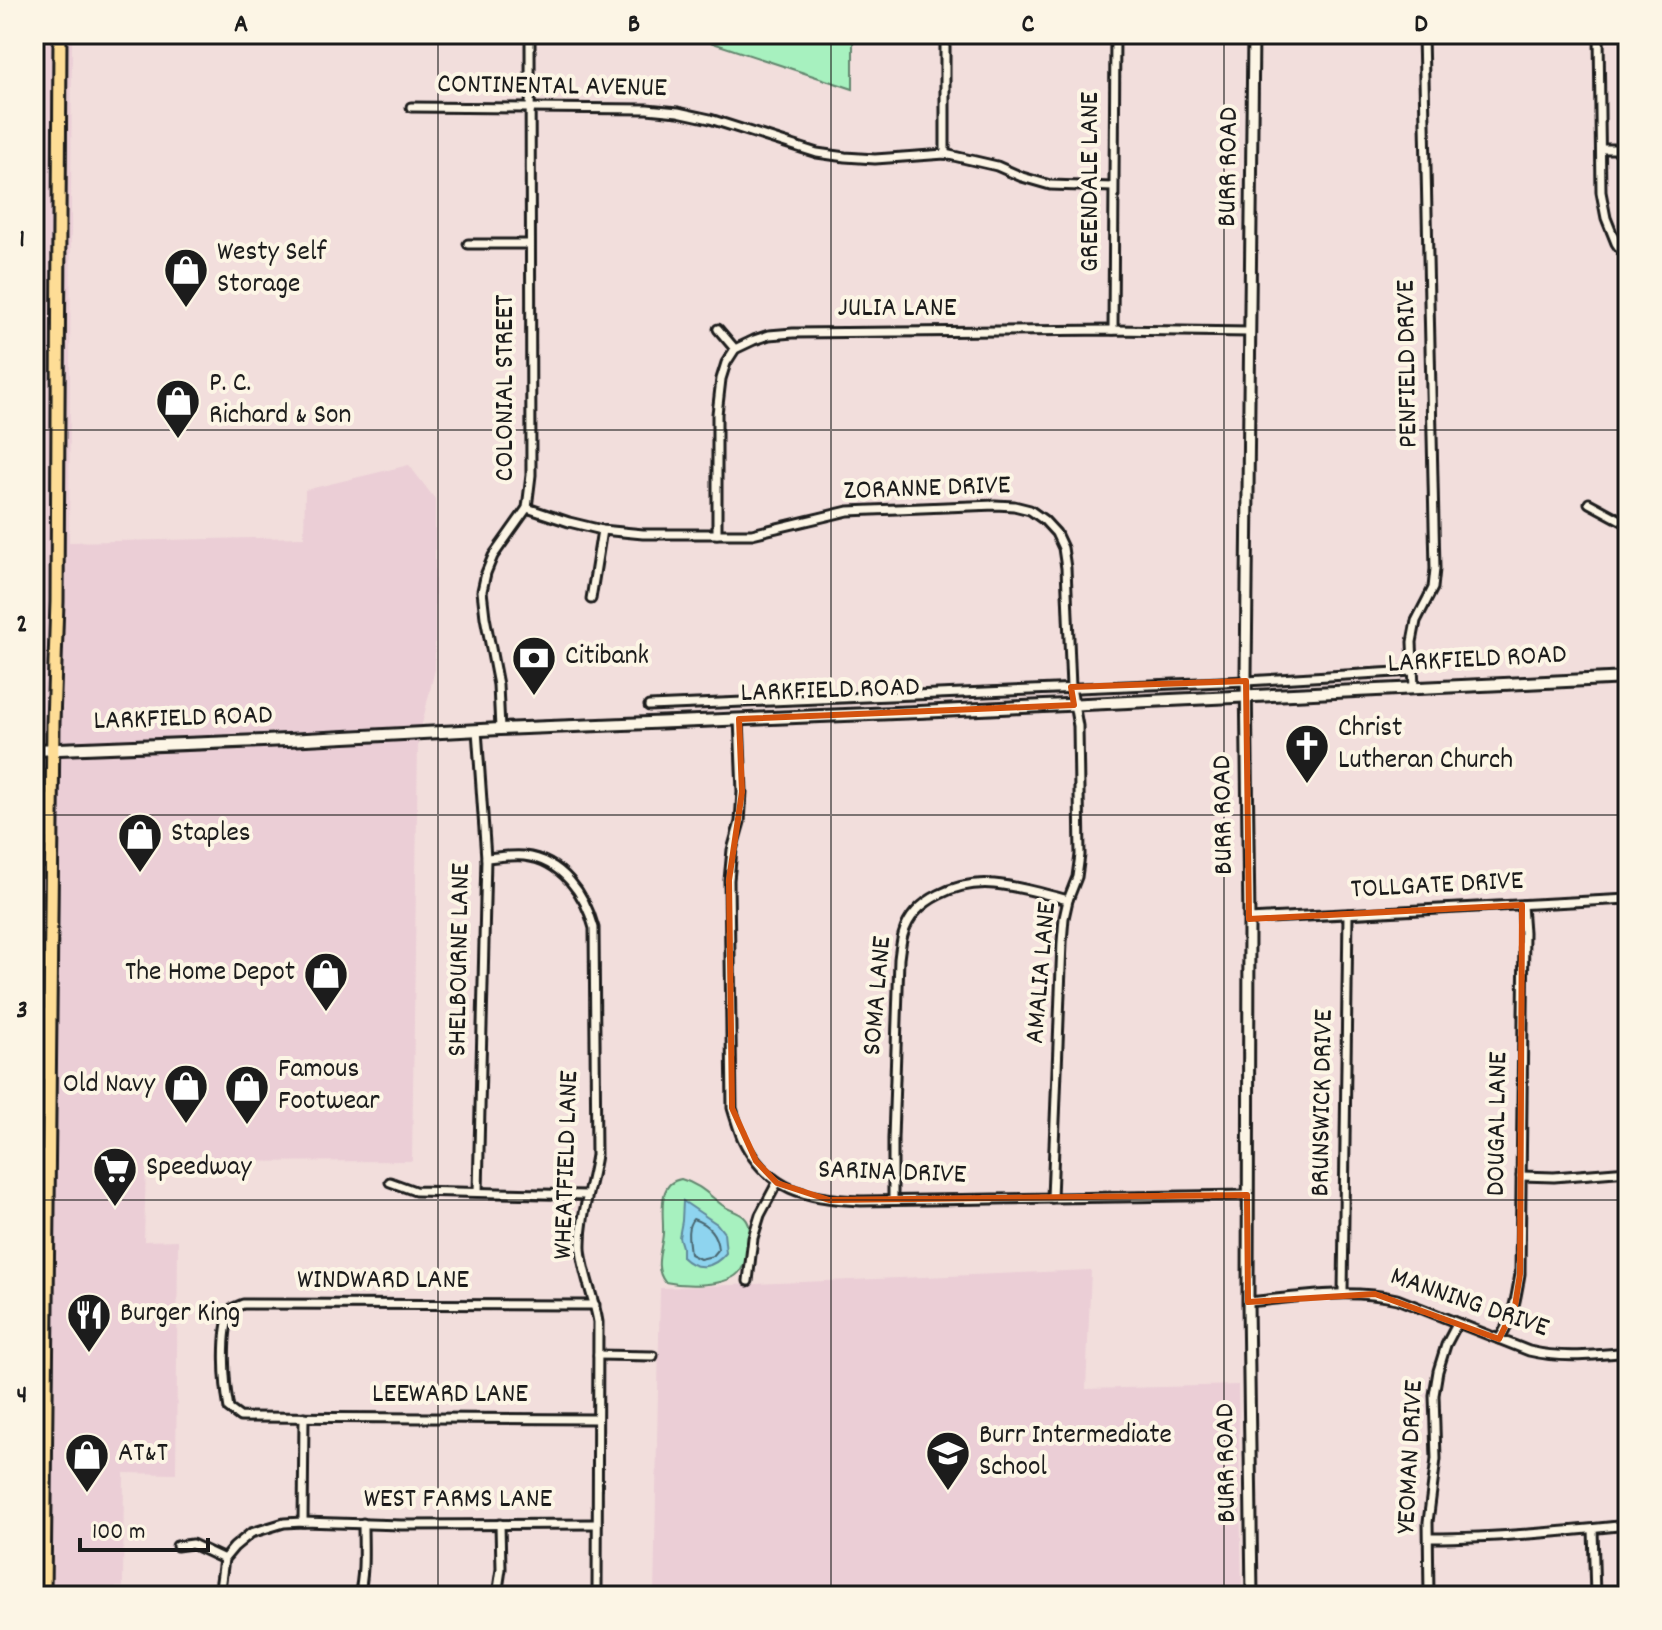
<svg xmlns="http://www.w3.org/2000/svg" width="1662" height="1630" viewBox="0 0 1662 1630" font-family="Dekko,sans-serif">
<style>
.built{fill:#ebced6}
.green{fill:#a7f1bf;stroke:#62866e;stroke-width:2}
.water{fill:#8ed4ef;stroke:#608a9b;stroke-width:2}
.lines{fill:none;stroke-linecap:round;stroke-linejoin:round}
.shore{stroke:#4a6670;stroke-width:2}
.minor-casing{stroke:#1c1c1c;stroke-width:13}
.tertiary-casing{stroke:#1c1c1c;stroke-width:15}
.secondary-casing{stroke:#1c1c1c;stroke-width:16}
.primary-casing{stroke:#1c1c1c;stroke-width:17}
.minor{stroke:#fcf5e5;stroke-width:7}
.tertiary{stroke:#fcf5e5;stroke-width:9}
.secondary{stroke:#fcf5e5;stroke-width:10}
.primary{stroke:#fedd96;stroke-width:11}
.marked{fill:none;stroke:#d4530e;stroke-width:6;stroke-linejoin:round}
.grid{fill:none;stroke:#1c1c1c;stroke-width:2;stroke-opacity:0.55}
.labels{text-anchor:middle;dominant-baseline:central;stroke-width:8;stroke-linejoin:round;paint-order:stroke}
.street-label{font-size:28px;fill:#1c1c1c;stroke:#fcf5e5}
.poi-label{font-size:28px;fill:#1c1c1c;stroke:#fcf5e5;text-anchor:start}
.neatline{fill:none;stroke:#1c1c1c;stroke-width:3}
.grid-label{font-size:26px;text-anchor:middle;font-weight:bold;fill:#1c1c1c}
</style>
<rect width="100%" height="100%" fill="#f2dedc"/>
<filter id="ink" filterUnits="userSpaceOnUse"><feTurbulence type="fractalNoise" baseFrequency=".0125" numOctaves="2"/><feDisplacementMap in="SourceGraphic" scale="16" xChannelSelector="R" yChannelSelector="G"/><feConvolveMatrix kernelMatrix="1 2 1 2 8 2 1 2 1" color-interpolation-filters="sRGB"/></filter>
<g filter="url(#ink)">
<g class="built">
<polygon points="34,34 72,34 69,542 304,537 305,490 409,465 435,499 435,669 418,741 412,1161 146,1162 144,1241 178,1240 176,1474 124,1473 123,1587 92,1587 92,1596 34,1596"/>
<polygon points="1091,1270 1086,1389 1238,1385 1242,1596 654,1596 660,1288"/>
</g>
<g class="green">
<polygon points="673,34 853,34 853,89 704,40"/>
<path d="M681,1179C699,1184 708,1194 722,1205C729,1210 738,1212 744,1217C751,1224 750,1231 749,1240C748,1250 747,1261 741,1270C729,1288 684,1286 665,1282C653,1267 662,1250 663,1233C664,1215 656,1183 681,1179Z"/>
</g>
<path class="water" d="M683,1201L717,1224L724,1233L726,1253C713,1269 696,1271 682,1257V1247L679,1237L682,1221Z"/>
<g class="lines">
<path class="shore" d="M693,1219C708,1224 717,1233 718,1250L713,1256L700,1259L690,1254C689,1241 685,1229 693,1219Z"/>
<g class="minor-casing">
<g id="minor">
<polyline points="1599,34 1601,192 1606,218 1616,243 1628,261"/>
<polyline points="411,107 647,109 678,112 710,119 817,153 845,157 875,159 945,154 997,166 1022,177 1050,185 1113,187"/>
<polyline points="1601,149 1628,149"/>
<polyline points="945,154 945,34"/>
<polyline points="468,244 530,244"/>
<polyline points="718,329 735,349"/>
<polyline points="1113,330 1115,34"/>
<polyline points="1589,503 1628,524"/>
<polyline points="527,508 569,522 602,530 643,534 752,534 848,511 995,505 1014,506 1030,510 1044,520 1056,533 1063,548 1066,568 1071,687 1078,726 1080,855 1077,877 1068,900 1064,918 1062,942 1052,1198"/>
<polyline points="717,534 717,414 721,379 726,363 735,349 754,340 769,335 793,333 1113,330 1250,332"/>
<polyline points="591,599 602,530"/>
<polyline points="1414,688 1412,642 1416,621 1433,588 1435,569 1423,34"/>
<polyline points="649,706 1246,681 1413,671"/>
<path d="M739,719L742,792L740,822L732,850L729,880L732,1108C735,1118 738,1128 742,1138C767,1191 807,1199 861,1201L1248,1195"/>
<polyline points="500,729 498,685 485,617 482,591 486,573 493,556 527,508 531,475 530,34"/>
<polyline points="477,730 486,858 478,1192"/>
<path d="M486,858C498,857 512,855 524,856C562,860 585,894 594,928L596,1155C591,1187 580,1216 581,1249C583,1274 594,1297 598,1322L597,1596"/>
<polyline points="1249,919 1628,899"/>
<polyline points="34,1155 48,1154"/>
<polyline points="1521,1176 1554,1177 1628,1171"/>
<polyline points="390,1182 415,1191 586,1195"/>
<path d="M893,1200V1139L899,959C900,951 901,942 903,935C913,898 959,881 994,884C1019,886 1044,894 1068,900"/>
<polyline points="748,1281 753,1238 760,1215 777,1183"/>
<polyline points="1343,1293 1348,914"/>
<path d="M1248,1302C1298,1297 1348,1288 1397,1299L1529,1351C1562,1359 1595,1355 1628,1352"/>
<path d="M595,1305L243,1304L231,1309C221,1334 224,1382 229,1409L240,1417L597,1419"/>
<path d="M1499,1339C1513,1319 1516,1299 1520,1274L1524,932L1522,905"/>
<polyline points="598,1355 653,1356"/>
<polyline points="303,1522 304,1417"/>
<polyline points="1593,1529 1595,1596"/>
<path d="M1430,1538C1496,1538 1562,1532 1628,1525"/>
<polyline points="177,1546 192,1544 224,1559"/>
<polyline points="219,1596 224,1559 234,1547 251,1533 284,1523 303,1522 401,1525 597,1524"/>
<path d="M359,1596C365,1572 363,1548 363,1523"/>
<polyline points="497,1596 501,1569 500,1524"/>
<polyline points="1429,1596 1428,1522 1436,1459 1434,1395 1438,1371 1446,1345 1457,1324"/>
</g>
</g>
<g class="tertiary-casing">
<polyline id="tertiary" points="1252,1596 1248,1302 1249,919 1246,675 1253,34"/>
</g>
<g class="secondary-casing">
<polyline id="secondary" points="34,750 287,740 500,729 919,712 1628,678"/>
</g>
<g class="primary-casing">
<polyline id="primary" points="44,1596 53,723 57,602 60,34"/>
</g>
<use href="#minor" class="minor"/>
<use href="#tertiary" class="tertiary"/>
<use href="#secondary" class="secondary"/>
<use href="#primary" class="primary"/>
</g>
</g>
<path class="marked" d="M1246,681L1249,919L1522,905L1520,1274L1515,1306L1499,1339L1375,1294L1248,1302L1247,1195L829,1200L777,1183L756,1161L732,1108L729,880L742,792L739,719L1074,705L1071,687Z"/>
<path class="grid" d="M438,34V1596M831,34V1596M1224,34V1596M34,430H1628M34,815H1628M34,1200H1628"/>
<defs>
<g id="shop-pin" transform="scale(2.3)"><path d="M0 17L-7.5 6A9.5 9.5 0 1 1 7.5 6Z" fill="#1c1c1c" stroke="#fcf5e5"/><path d="M-5-2.5h2.3a2.7 3.5 0 0 1 5.4 0H5L5.5 6h-11ZM-1.5-2.5h3a1.5 2.3 0 0 0-3 0Z" fill="#fff"/></g>
<g id="bank-pin" transform="scale(2.3)"><path d="M0 17L-7.5 6A9.5 9.5 0 1 1 7.5 6Z" fill="#1c1c1c" stroke="#fcf5e5"/><path d="M-6-4H6V4H-6ZM0-2.3a2.3 2.3 0 1 0 0 4.6a2.3 2.3 0 1 0 0-4.6Z" fill="#fff"/></g>
<g id="church-pin" transform="scale(2.3)"><path d="M0 17L-7.5 6A9.5 9.5 0 1 1 7.5 6Z" fill="#1c1c1c" stroke="#fcf5e5"/><path d="M-1.2-6h2.4v3.5h3.3v2.4h-3.3V6h-2.4V-.1h-3.3v-2.4h3.3Z" fill="#fff"/></g>
<g id="supermarket-pin" transform="scale(2.3)"><path d="M0 17L-7.5 6A9.5 9.5 0 1 1 7.5 6Z" fill="#1c1c1c" stroke="#fcf5e5"/><path d="M-6-5.5h2.5l.6 2H6L4.5 2H-2.5L-4.4-4H-6ZM-1.5 3.2a1.3 1.3 0 1 0 .1 0ZM3 3.2a1.3 1.3 0 1 0 .1 0Z" fill="#fff"/></g>
<g id="restaurant-pin" transform="scale(2.3)"><path d="M0 17L-7.5 6A9.5 9.5 0 1 1 7.5 6Z" fill="#1c1c1c" stroke="#fcf5e5"/><path d="M-5-6h1v4h1v-4h1v4h1v-4h1v5L-1.5 .5V6h-2V.5L-5-1ZM5-6V6H3V1.5H1.5Q1.5-4 5-6Z" fill="#fff"/></g>
<g id="school-pin" transform="scale(2.3)"><path d="M0 17L-7.5 6A9.5 9.5 0 1 1 7.5 6Z" fill="#1c1c1c" stroke="#fcf5e5"/><path d="M0-5L7-2L0 1L-7-2ZM-4 1L0 2.5L4 1V4Q0 6-4 4Z" fill="#fff"/></g>
</defs>
<g fill-rule="evenodd">
<use href="#shop-pin" x="186" y="270"/>
<use href="#shop-pin" x="178" y="401"/>
<use href="#bank-pin" x="534" y="658"/>
<use href="#church-pin" x="1307" y="746"/>
<use href="#shop-pin" x="140" y="835"/>
<use href="#shop-pin" x="326" y="974"/>
<use href="#shop-pin" x="186" y="1086"/>
<use href="#shop-pin" x="247" y="1087"/>
<use href="#supermarket-pin" x="115" y="1169"/>
<use href="#restaurant-pin" x="89" y="1315"/>
<use href="#school-pin" x="948" y="1453"/>
<use href="#shop-pin" x="87" y="1455"/>
</g>
<g class="labels">
<g class="street-label">
<text transform="translate(552 88) rotate(1)">CONTINENTAL AVENUE</text>
<text transform="translate(1230 167) rotate(-89)">BURR ROAD</text>
<text transform="translate(1092 182) rotate(-90)">GREENDALE LANE</text>
<text x="897" y="310">JULIA LANE</text>
<text transform="translate(1409 364) rotate(-91)">PENFIELD DRIVE</text>
<text transform="translate(507 388) rotate(-90)">COLONIAL STREET</text>
<text transform="translate(927 490) rotate(-2)">ZORANNE DRIVE</text>
<text transform="translate(1477 661) rotate(-3)">LARKFIELD ROAD</text>
<text transform="translate(830 692) rotate(-2)">LARKFIELD ROAD</text>
<text transform="translate(183 720) rotate(-2)">LARKFIELD ROAD</text>
<text transform="translate(1225 815) rotate(-91)">BURR ROAD</text>
<text transform="translate(1437 887) rotate(-3)">TOLLGATE DRIVE</text>
<text transform="translate(461 960) rotate(-89)">SHELBOURNE LANE</text>
<text transform="translate(1043 973) rotate(-85)">AMALIA LANE</text>
<text transform="translate(879 996) rotate(-85)">SOMA LANE</text>
<text transform="translate(1324 1103) rotate(-89)">BRUNSWICK DRIVE</text>
<text transform="translate(1499 1124) rotate(-89)">DOUGAL LANE</text>
<text transform="translate(568 1165) rotate(-88)">WHEATFIELD LANE</text>
<text transform="translate(892 1174) rotate(2)">SARINA DRIVE</text>
<text x="383" y="1282">WINDWARD LANE</text>
<text transform="translate(1469 1304) rotate(19)">MANNING DRIVE</text>
<text x="450" y="1396">LEEWARD LANE</text>
<text transform="translate(1412 1457) rotate(-87)">YEOMAN DRIVE</text>
<text transform="translate(1228 1463) rotate(-91)">BURR ROAD</text>
<text x="458" y="1501">WEST FARMS LANE</text>
</g>
<g class="poi-label">
<text x="217" y="254">Westy Self<tspan x="217" dy="32">Storage</tspan></text>
<text x="209" y="385">P. C.<tspan x="209" dy="32">Richard &amp; Son</tspan></text>
<text x="565" y="658">Citibank</text>
<text x="1338" y="730">Christ<tspan x="1338" dy="32">Lutheran Church</tspan></text>
<text x="171" y="835">Staples</text>
<text x="295" y="974" text-anchor="end">The Home Depot</text>
<text x="278" y="1071">Famous<tspan x="278" dy="32">Footwear</tspan></text>
<text x="155" y="1086" text-anchor="end">Old Navy</text>
<text x="146" y="1169">Speedway</text>
<text x="120" y="1315">Burger King</text>
<text x="979" y="1437">Burr Intermediate<tspan x="979" dy="32">School</tspan></text>
<text x="118" y="1455">AT&amp;T</text>
</g>
</g>
<rect width="1662" height="1630" fill="none" stroke="#fcf5e5" stroke-width="88"/>
<path d="M80 1538v12h128v-12" fill="none" stroke="#1c1c1c" stroke-width="4"/>
<text x="92" y="1538" font-size="24" fill="#1c1c1c" stroke="#fcf5e5" stroke-width="6" paint-order="stroke">100 m</text>
<rect x="44" y="44" width="1574" height="1542" class="neatline"/>
<g class="grid-label">
<text x="241" y="31">A</text>
<text x="634" y="31">B</text>
<text x="1028" y="31">C</text>
<text x="1421" y="31">D</text>
<text x="22" y="246">1</text>
<text x="22" y="631">2</text>
<text x="22" y="1017">3</text>
<text x="22" y="1402">4</text>
</g>
</svg>
